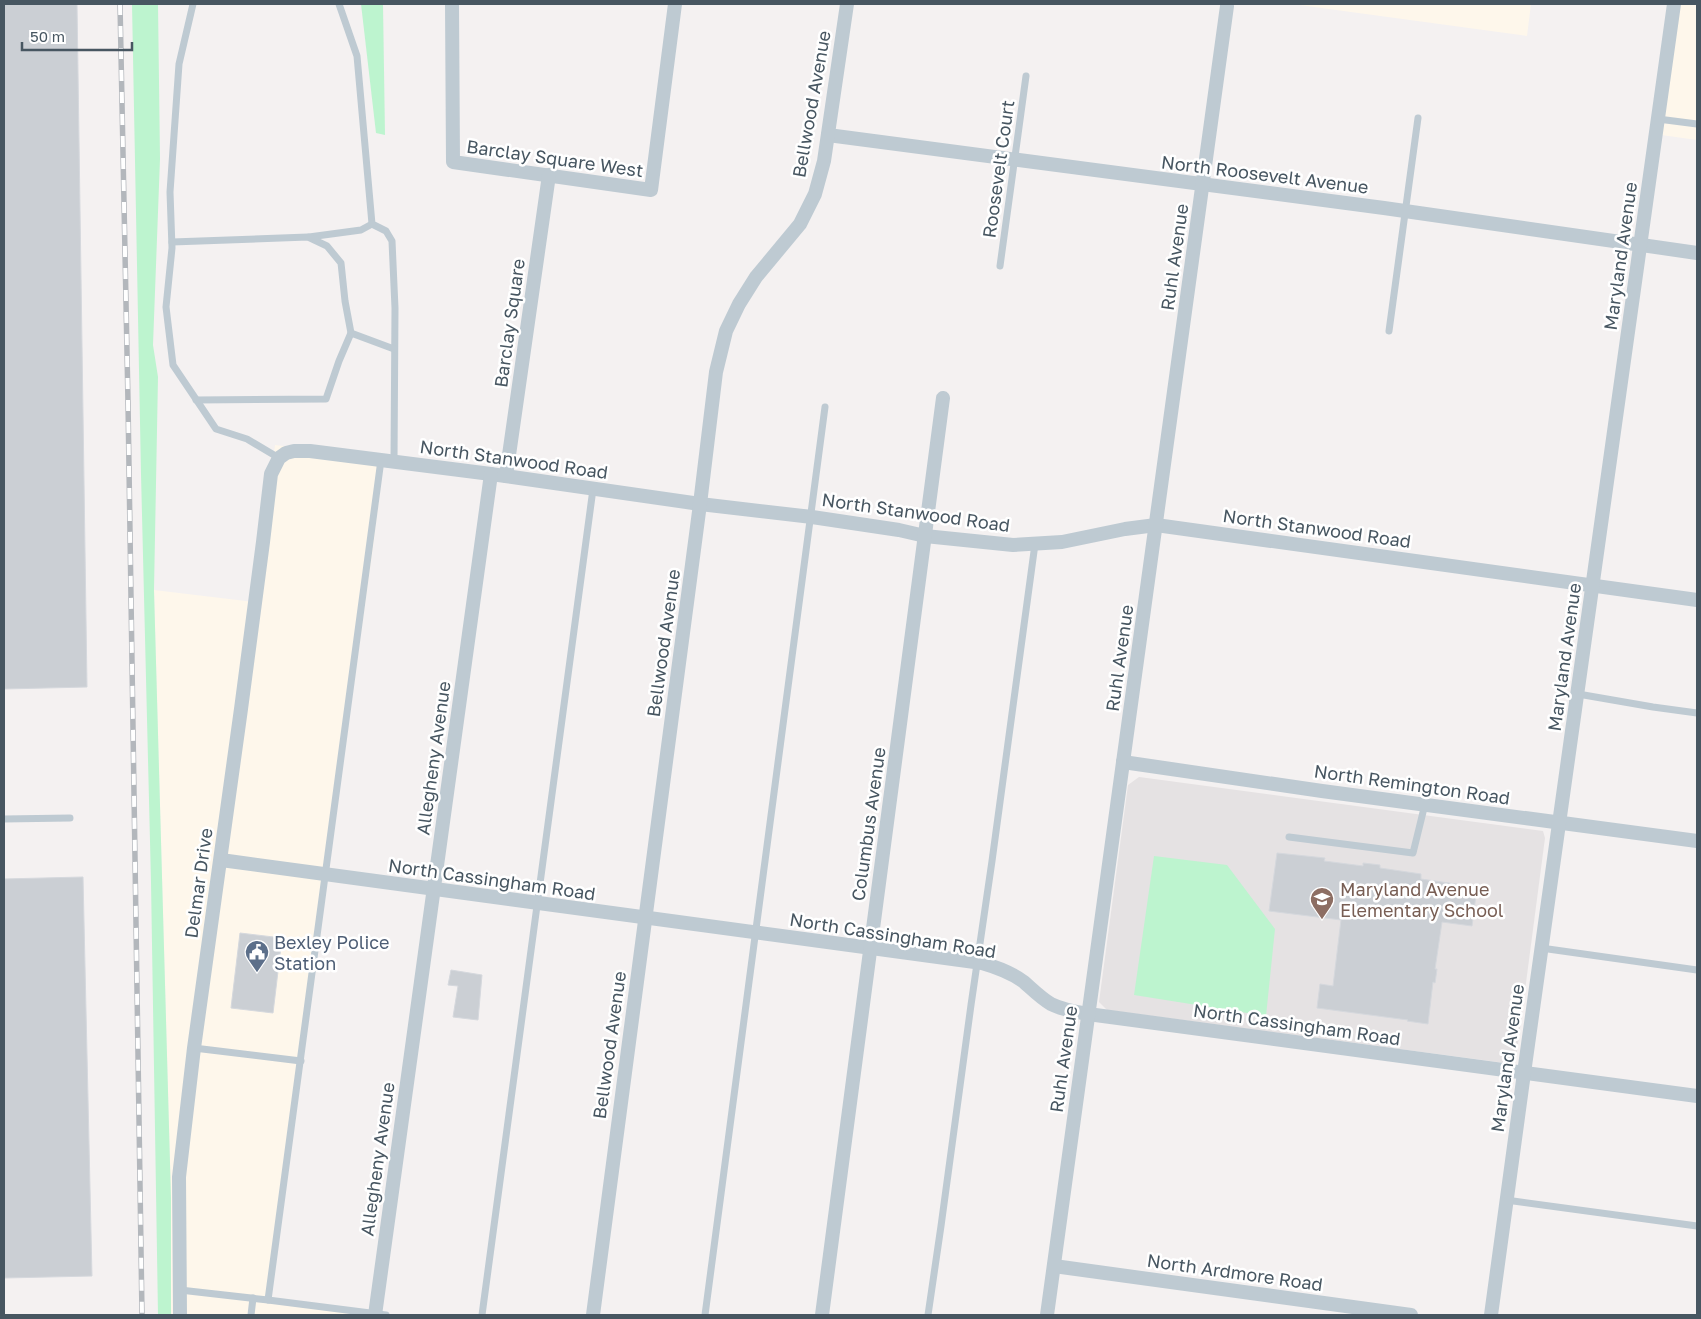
<svg xmlns="http://www.w3.org/2000/svg" width="1701" height="1319" viewBox="0 0 1701 1319" font-family="'Golos Text',sans-serif">
<style>
.commercial{fill:#fef7eb}
.education{fill:#e5e2e3}
.green{fill:#bdf4cf}
.building{fill:#cbcfd4;stroke:#d5d8dd}
.lines{fill:none;stroke-linecap:round;stroke-linejoin:round}
.service{stroke:#becad2;stroke-width:7}
.minor{stroke:#becad2;stroke-width:14}
.rail-casing{stroke:#b3b7bc;stroke-width:5.5}
.rail{stroke:#fff;stroke-width:4;stroke-dasharray:11;stroke-linecap:butt}
.labels{text-anchor:middle;dominant-baseline:central;stroke-width:5;stroke-linejoin:round;paint-order:stroke}
.street-label{font-size:18px;fill:#475661;stroke:#fff}
.education-label{font-size:18px;fill:#785e54;stroke:#fff;text-anchor:start}
.service-label{font-size:18px;fill:#4e5e75;stroke:#fff;text-anchor:start}
</style>
<rect width="100%" height="100%" fill="#f4f1f1"/>
<g class="commercial">
<polygon points="1292,4 1531,4 1527,36"/>
<polygon points="1670,4 1697,4 1697,140 1654,134"/>
<polygon points="275,445 384,458 373,548 267,1300 375,1315 171,1315 171,1198 154,590 254,602"/>
</g>
<polygon class="education" points="1139,777 1543,831 1545,838 1516,1059 1505,1063 1107,1010 1099,1002 1128,785"/>
<g class="green">
<polygon points="132,4 158,4 160,159 153,345 158,377 154,590 171,1198 171,1315 158,1315 151,882 141,474"/>
<polygon points="361,4 383,4 385,135 376,133"/>
<polygon points="1154,856 1227,865 1275,929 1266,1016 1134,995"/>
</g>
<g class="building">
<polygon points="4,4 77,4 87,687 4,689"/>
<polygon points="1277,853 1325,858 1324,861 1363,866 1363,863 1380,865 1380,868 1421,874 1421,879 1477,887 1472,926 1442,922 1435,969 1437,969 1435,983 1433,982 1428,1024 1407,1021 1408,1020 1317,1008 1320,984 1333,986 1341,920 1269,911"/>
<polygon points="83,877 92,1276 4,1278 4,879"/>
<polygon points="240,933 282,938 273,1013 231,1008"/>
<polygon points="451,970 482,975 478,1020 453,1017 458,986 448,985"/>
</g>
<g class="lines">
<g class="service">
<polyline points="193,4 179,64 170,192 172,248 166,307 173,365 216,429 247,439 279,458"/>
<polyline points="339,4 357,56 372,224 386,231 392,241 395,308 394,461"/>
<polyline points="1658,119 1697,124"/>
<polyline points="309,237 361,230 372,224"/>
<polyline points="172,242 308,237 327,246 341,263 345,301 351,333 394,349"/>
<polyline points="1000,266 1026,76"/>
<polyline points="1389,331 1418,118"/>
<polyline points="196,400 326,399 339,361 351,333"/>
<polyline points="381,460 268,1300 386,1315"/>
<polyline points="1578,694 1653,707 1697,713"/>
<polyline points="4,819 70,818"/>
<polyline points="1289,837 1413,853 1425,804"/>
<polyline points="1541,948 1697,970"/>
<polyline points="194,1048 301,1061"/>
<polyline points="1506,1200 1697,1226"/>
<polyline points="180,1290 268,1300"/>
<polyline points="251,1315 253,1298"/>
<polyline points="482,1315 593,489"/>
<polyline points="705,1315 825,407"/>
<polyline points="928,1315 941,1226 971,1005 992,861 1035,544"/>
</g>
<g class="minor">
<polyline points="452,4 453,162 651,190 675,4"/>
<polyline points="828,135 1384,208 1697,253"/>
<polyline points="506,476 549,175"/>
<polyline points="1123,762 1322,791 1697,841"/>
<path d="M221,860L982,963C996,967 1012,973 1024,982C1033,990 1041,998 1051,1004C1063,1010 1076,1012 1088,1014L1697,1096"/>
<polyline points="1054,1266 1411,1315"/>
<polyline points="180,1315 179,1177 194,1048 241,709 263,542 271,474 279,458 286,453 294,451 310,451 491,474 700,504 812,517 899,530 925,536 1013,545 1062,542 1125,529 1156,525 1697,600"/>
<polyline points="375,1315 491,474"/>
<polyline points="593,1315 700,504 716,372 726,331 739,304 756,277 800,224 815,194 824,161 847,4"/>
<polyline points="822,1315 943,398"/>
<polyline points="1047,1315 1227,6"/>
<polyline points="1491,1315 1524,1073 1674,4"/>
</g>
<g class="rail-casing">
<polyline id="rail" points="120,4 128,402 142,1315"/>
</g>
<use href="#rail" class="rail"/>
</g>
<defs>
<g id="school-pin" transform="scale(1.25)"><path d="M0 17L-7.5 6A9.5 9.5 0 1 1 7.5 6Z" fill="#8d6e63" stroke="#fff"/><path d="M0-5L7-2L0 1L-7-2ZM-4 1L0 2.5L4 1V4Q0 6-4 4Z" fill="#fff"/></g>
<g id="civic-pin" transform="scale(1.25)"><path d="M0 17L-7.5 6A9.5 9.5 0 1 1 7.5 6Z" fill="#5c6f8a" stroke="#fff"/><path d="M-.6-6.5H3V-4.5H.6V-3L4-1V1h2V6H-6V1h2V-1L-.6-3ZM-1.2 2.5V6h2.4V2.5Z" fill="#fff"/></g>
</defs>
<g fill-rule="evenodd">
<use href="#school-pin" x="1322" y="899"/>
<use href="#civic-pin" x="257" y="952"/>
</g>
<g class="labels">
<g class="street-label">
<text transform="translate(811 104) rotate(-80)">Bellwood Avenue</text>
<text transform="translate(555 158) rotate(8)">Barclay Square West</text>
<text transform="translate(998 169) rotate(-82)">Roosevelt Court</text>
<text transform="translate(1265 174) rotate(7)">North Roosevelt Avenue</text>
<text transform="translate(1620 256) rotate(-82)">Maryland Avenue</text>
<text transform="translate(1174 257) rotate(-82)">Ruhl Avenue</text>
<text transform="translate(509 323) rotate(-82)">Barclay Square</text>
<text transform="translate(514 459) rotate(8)">North Stanwood Road</text>
<text transform="translate(916 512) rotate(8)">North Stanwood Road</text>
<text transform="translate(1317 528) rotate(8)">North Stanwood Road</text>
<text transform="translate(663 643) rotate(-82)">Bellwood Avenue</text>
<text transform="translate(1564 657) rotate(-82)">Maryland Avenue</text>
<text transform="translate(1119 658) rotate(-82)">Ruhl Avenue</text>
<text transform="translate(433 758) rotate(-82)">Allegheny Avenue</text>
<text transform="translate(1412 784) rotate(8)">North Remington Road</text>
<text transform="translate(868 824) rotate(-82)">Columbus Avenue</text>
<text transform="translate(492 879) rotate(8)">North Cassingham Road</text>
<text transform="translate(198 883) rotate(-82)">Delmar Drive</text>
<text transform="translate(893 935) rotate(9)">North Cassingham Road</text>
<text transform="translate(1297 1024) rotate(8)">North Cassingham Road</text>
<text transform="translate(609 1045) rotate(-82)">Bellwood Avenue</text>
<text transform="translate(1507 1058) rotate(-82)">Maryland Avenue</text>
<text transform="translate(1063 1059) rotate(-82)">Ruhl Avenue</text>
<text transform="translate(377 1159) rotate(-82)">Allegheny Avenue</text>
<text transform="translate(1235 1272) rotate(8)">North Ardmore Road</text>
</g>
<g class="education-label">
<text x="1340" y="889">Maryland Avenue<tspan x="1340" dy="21">Elementary School</tspan></text>
</g>
<g class="service-label">
<text x="274" y="942">Bexley Police<tspan x="274" dy="21">Station</tspan></text>
</g>
</g>
<rect width="1701" height="1319" fill="none" stroke="#475661" stroke-width="10"/>
<path d="M22 42v8h110v-8" fill="none" stroke="#475661" stroke-width="2.5"/>
<text x="30" y="42" font-size="15" fill="#475661" stroke="#ffffff" stroke-width="4" paint-order="stroke">50 m</text>
</svg>
